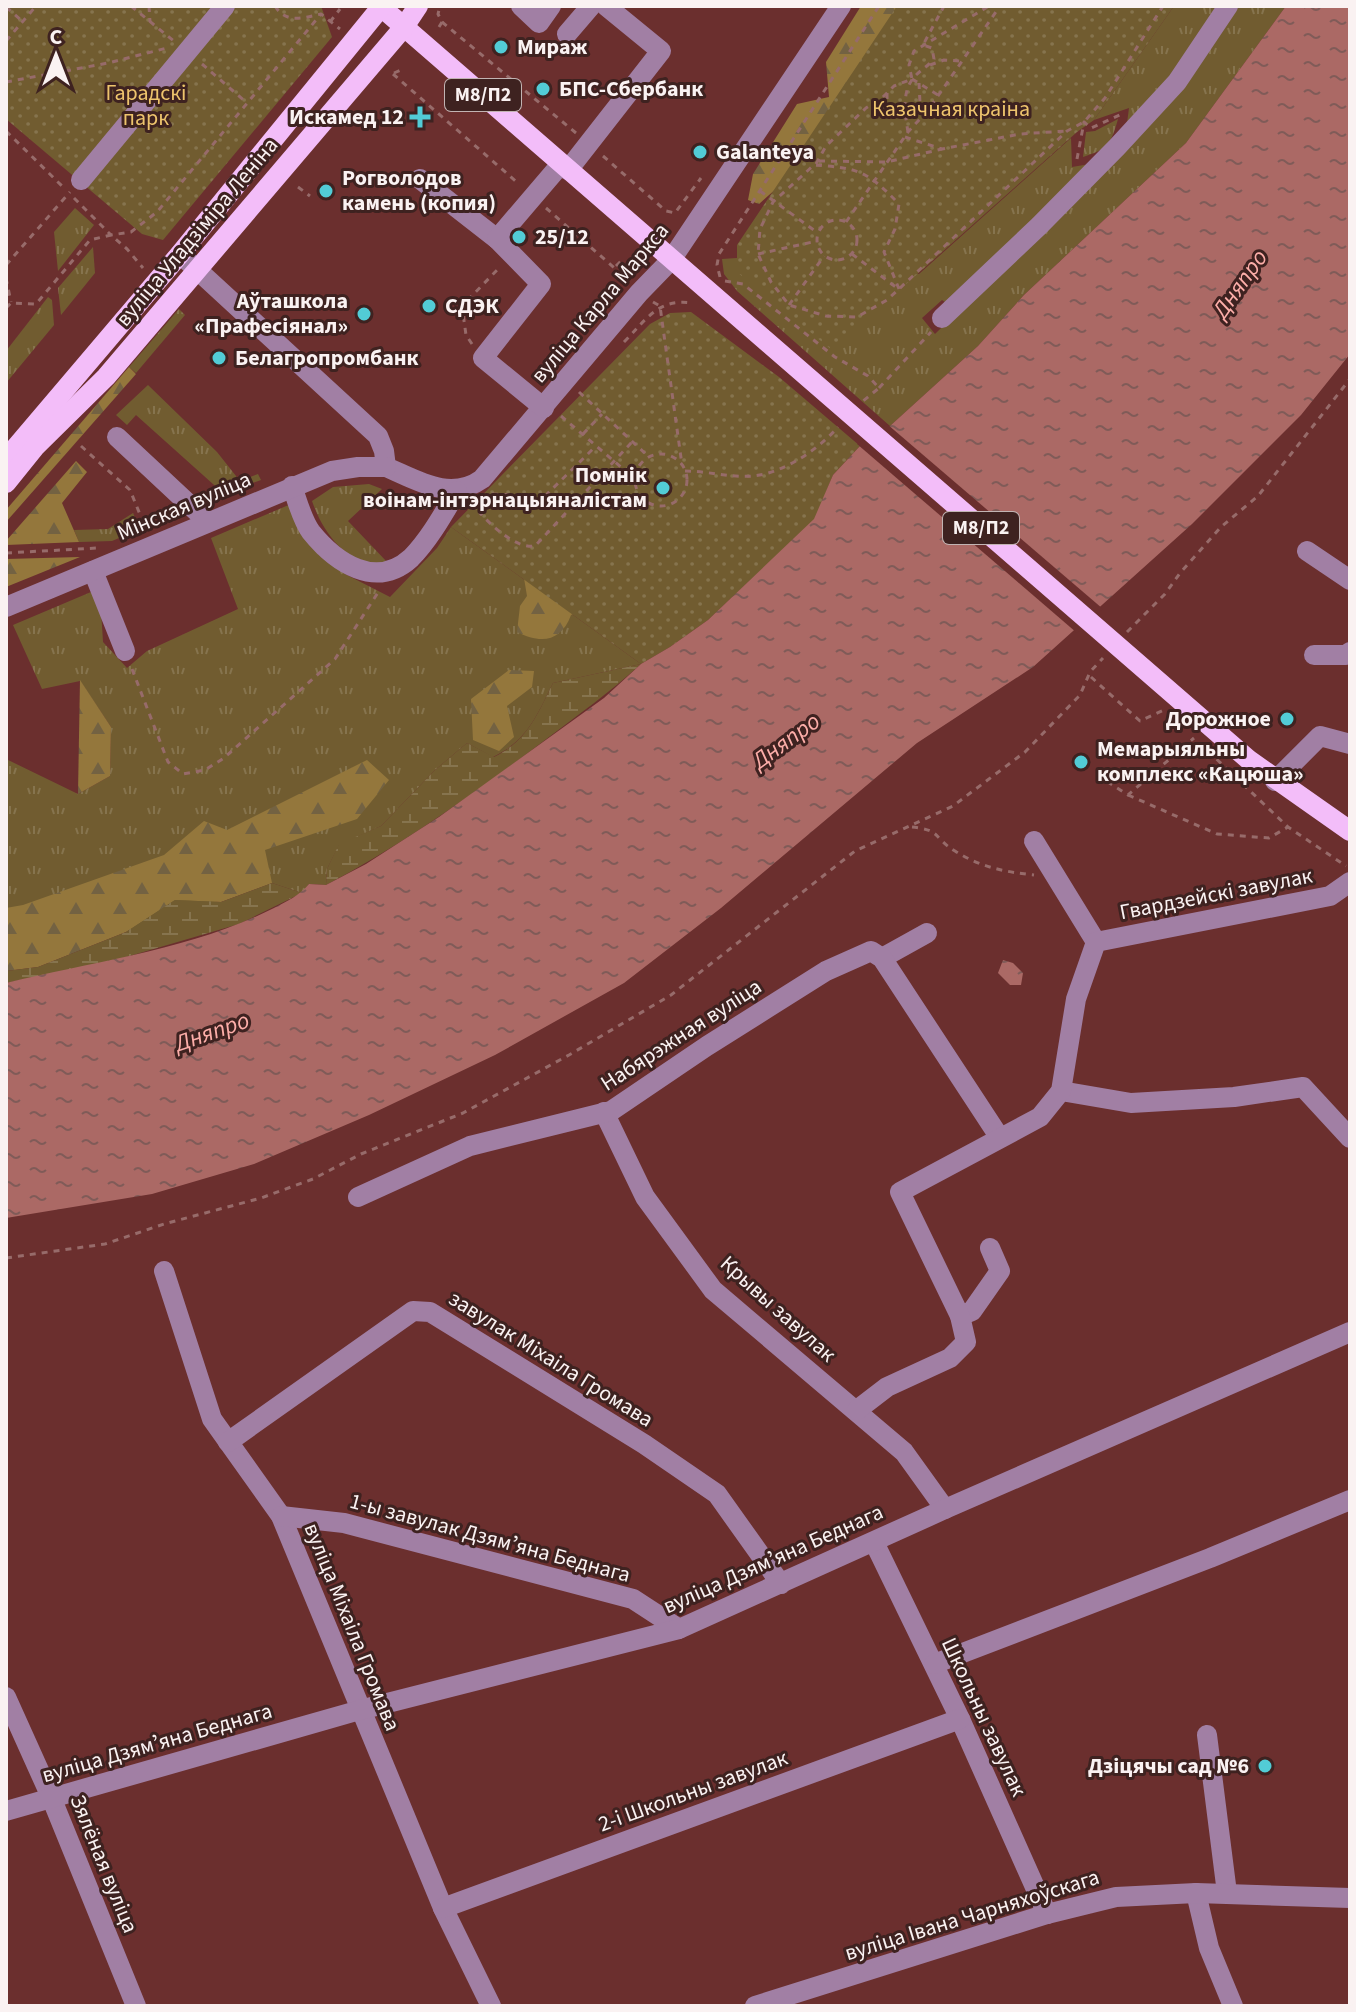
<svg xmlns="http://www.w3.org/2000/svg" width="1356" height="2012" viewBox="0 0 1356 2012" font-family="'Source Sans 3',sans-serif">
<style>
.grass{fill:url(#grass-tufts)}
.forest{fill:url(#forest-firs)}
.wetland{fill:url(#wetland-marsh)}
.park{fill:url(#park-dots)}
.water{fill:url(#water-ripples)}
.pier{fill:#6b2f2e}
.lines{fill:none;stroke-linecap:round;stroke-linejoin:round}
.path{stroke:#976b6a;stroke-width:3;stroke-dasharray:6 6;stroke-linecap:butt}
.minor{stroke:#a17fa4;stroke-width:20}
.major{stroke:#f3bdf9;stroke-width:20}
.poi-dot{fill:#52ccd6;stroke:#3e2220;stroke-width:3}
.labels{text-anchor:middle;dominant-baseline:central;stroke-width:6;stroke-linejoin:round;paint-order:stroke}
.shield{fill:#3e2220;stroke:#c2b4b3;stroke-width:2}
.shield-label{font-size:20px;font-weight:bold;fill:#faf2f2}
.poi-label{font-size:22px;font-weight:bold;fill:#faf2f2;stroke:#3e2220;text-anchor:start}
.park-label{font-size:22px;fill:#eec46d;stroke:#3e2220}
.street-label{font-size:22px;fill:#faf2f2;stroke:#3e2220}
.water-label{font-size:24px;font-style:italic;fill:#fdaea9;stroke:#3e2220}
</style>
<defs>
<pattern id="grass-tufts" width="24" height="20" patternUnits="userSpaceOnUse" patternTransform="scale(2)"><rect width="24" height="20" fill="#715c30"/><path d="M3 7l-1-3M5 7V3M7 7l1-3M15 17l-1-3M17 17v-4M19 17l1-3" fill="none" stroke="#86744e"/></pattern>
<pattern id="forest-firs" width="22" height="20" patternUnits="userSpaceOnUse" patternTransform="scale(2)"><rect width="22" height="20" fill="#94773c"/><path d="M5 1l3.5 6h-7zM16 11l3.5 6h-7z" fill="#736242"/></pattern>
<pattern id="wetland-marsh" width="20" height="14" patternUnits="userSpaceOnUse" patternTransform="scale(2)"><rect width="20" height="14" fill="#715c30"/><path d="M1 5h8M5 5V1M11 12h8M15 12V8" fill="none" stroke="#86744e"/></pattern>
<pattern id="park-dots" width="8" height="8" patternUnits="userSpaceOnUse" patternTransform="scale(2)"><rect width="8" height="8" fill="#715c30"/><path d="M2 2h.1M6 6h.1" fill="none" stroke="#86744e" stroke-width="1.8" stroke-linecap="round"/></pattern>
<pattern id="water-ripples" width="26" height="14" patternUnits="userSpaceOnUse" patternTransform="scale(2)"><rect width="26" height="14" fill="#ab6965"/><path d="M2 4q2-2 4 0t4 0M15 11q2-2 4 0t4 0" fill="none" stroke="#805b58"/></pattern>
</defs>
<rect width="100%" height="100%" fill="#6b2f2e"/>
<g class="grass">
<polygon points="1174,6 1220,6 1171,80 1126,131 1129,108 1094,120"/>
<polygon points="1233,6 1286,6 1186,143 1024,295 978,346 890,426 737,291 724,274 722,259 737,258 737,272 919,274 1071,138 1072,167 1096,163 948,304 942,300 922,318 935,334 1137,136"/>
<path d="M1118,119C1111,144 1108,149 1083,157L1086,132L1095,131Z"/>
<polygon points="75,208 94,225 58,271 54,232"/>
<polygon points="93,247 95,273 61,315 58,288"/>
<polygon points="48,297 52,300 54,325 6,383 6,351"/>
<polygon points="179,309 185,315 136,373 129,367"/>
<polygon points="148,385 217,452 240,481 258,474 261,480 223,493 136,415 127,425 116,415"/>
<path d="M369,484L382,489L348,521L387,562C349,570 323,533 312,501L333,487Z"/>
<path d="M291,504L345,574L390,597L437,548L451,527L641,664L553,683C537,715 528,740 493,757L467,743L435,770L381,826L339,845L327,869L326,885L309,884L302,893L272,883L6,971V759L78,794L110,776L111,727L80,681L42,689L13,625L91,592L101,610L103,642L127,668L147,651L238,609L211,538Z"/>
<polygon points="133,513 140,529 112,541 79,542 74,530 108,529"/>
</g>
<g class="forest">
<polygon points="861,6 931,6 786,180 759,204 748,200 753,174 797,104 829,97 826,62"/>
<polygon points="129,367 136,374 6,522 6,510"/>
<polygon points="76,461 87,472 62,503 79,542 6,545 6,541"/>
<polygon points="80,557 6,587 6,559"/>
<path d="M524,578L581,611L571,615C561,642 541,644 517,632L520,606L527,596Z"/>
<polygon points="509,670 534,671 532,687 507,706 514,737 499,751 473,740 471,699"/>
<polygon points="80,680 111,727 110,776 78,794"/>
<polygon points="367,760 389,780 357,819 265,850 272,883 221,902 175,900 126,932 38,967 6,971 6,908 23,905 164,855 204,821 227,830"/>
</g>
<g class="wetland">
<path d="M641,664C610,692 578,715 545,740C475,793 403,844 326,885L327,869L339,844L381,826L435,770L467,743L494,757C528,740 537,715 553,683Z"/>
<polygon points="272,883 302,893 239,924 116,960 6,983 6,971 38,967 126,932 175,900 221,902"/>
</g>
<g class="park">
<polygon points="6,6 321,6 332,37 163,240 142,234 6,119"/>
<polygon points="897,6 1174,6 1094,120 1077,132 832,350 737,272 737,245"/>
<polygon points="691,312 779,377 860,446 833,475 815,519 708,620 670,647 641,664 451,527 650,324 670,313"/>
</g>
<g class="water">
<path d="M1286,6H1350V354L1301,415L1192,524L1033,667L917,743L721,908L624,983L495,1055L369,1115L254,1164L152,1194L6,1218V983C95,961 191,950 274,908C287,901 299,896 309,884L326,885L366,864L439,817L604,698L641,664L670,647L708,620L814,519L833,475L860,446L890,426L978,346L1024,295L1186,143Z"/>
<polygon points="1003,960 1013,963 1023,973 1021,985 1010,985 998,973"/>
</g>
<polygon class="pier" points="887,424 1103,609 1077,633 857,444"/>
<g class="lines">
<g class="path">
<polyline points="131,6 175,42"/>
<polyline points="149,6 150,22"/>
<path d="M275,6C286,24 303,18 321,14L340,29"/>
<polyline points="6,7 21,20"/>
<polyline points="330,22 340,9"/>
<polyline points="442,22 576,133"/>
<polyline points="439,27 442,22 438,14 440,6"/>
<polyline points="6,41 36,6"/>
<polyline points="202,64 247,103"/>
<polyline points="930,65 944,60 961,61"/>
<polyline points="394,73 403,69"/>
<polyline points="393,74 519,184"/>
<polyline points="912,79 938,95"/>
<polyline points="6,82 108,63 167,48"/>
<polyline points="919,83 920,103"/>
<polyline points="887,93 887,102 891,107 920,104 929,109"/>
<polyline points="6,131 63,187"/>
<path d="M908,132C905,114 901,91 915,76C921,70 928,66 934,59L932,48L923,45L944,6"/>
<polyline points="905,137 942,149 1020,134 1066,131"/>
<polyline points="603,156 666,211 675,213 701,178"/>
<polyline points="1077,159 1084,122 1091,128 1122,114"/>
<polyline points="819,161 887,162 942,149"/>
<polyline points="816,164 826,146 866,108 882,98 894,86 912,79 909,65 914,51 989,6"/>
<polyline points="298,187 310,196"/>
<polyline points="760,191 818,233"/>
<polyline points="74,198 111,235 131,232 157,212 321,14"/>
<polyline points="546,208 627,279"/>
<circle cx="837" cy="240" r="20"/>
<polyline points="846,222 908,132 929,109 1000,6"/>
<polyline points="758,254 817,241"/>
<polyline points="852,254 897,288"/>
<polyline points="6,265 70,192"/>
<polyline points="616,266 623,259"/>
<polyline points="720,277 717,265 719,254 879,6"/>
<polyline points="6,278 11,302"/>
<polyline points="725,281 743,284 835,357 868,376 879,388 863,401"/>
<path d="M899,289L884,252L895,229L899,204C867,171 859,168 814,165L773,202L760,229L758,254L771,282L789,305L826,316L857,317L887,300L899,289L1067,131L1084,122L1105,98L1163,6"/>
<polyline points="653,302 660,306 682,465"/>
<polyline points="789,305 824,256"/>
<polyline points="6,308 11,303 36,304 90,240 111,235 127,249 143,268"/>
<path d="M624,342C646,320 658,298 692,303"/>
<polyline points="472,344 466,335 462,306 501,266"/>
<polyline points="879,388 931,332"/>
<polyline points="579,392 649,457"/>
<polyline points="561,416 635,479"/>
<polyline points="583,434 602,414"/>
<polyline points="81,446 130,490 146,529"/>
<circle cx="661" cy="480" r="26"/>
<path d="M685,471C708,471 731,478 753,476C784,473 819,449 838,427"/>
<polyline points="492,494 647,501"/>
<polyline points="545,496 596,446"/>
<path d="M485,500L481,504L480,513C492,526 516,549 535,546L632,442"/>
<polyline points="6,553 98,548"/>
<polyline points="1127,632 1165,594 1180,573 1221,527 1258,496 1350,379"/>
<polyline points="132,669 168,762 183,774 205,770 224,758 335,659 379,591"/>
<polyline points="1091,677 1140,721 1164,710"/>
<polyline points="1208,751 1288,827 1346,866"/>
<polyline points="1097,775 1128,795 1194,738"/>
<polyline points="1128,795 1217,834 1269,838 1288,827"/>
<path d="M912,827C942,830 933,838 955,851C980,867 1005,872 1034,875"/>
<polyline points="6,1258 105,1244 164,1224 261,1198 313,1179 361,1154 463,1113 569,1055 671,995 855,851 953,806 1025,752 1080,695 1090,672 1103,658"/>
</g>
<g class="minor">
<polyline points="521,6 539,23 551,6"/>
<polyline points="567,34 591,6"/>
<polyline points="568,170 661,51 606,6"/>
<polyline points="420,179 497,239"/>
<polyline points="81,180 225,6"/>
<path d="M180,254L378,436L384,451L386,467C417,480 450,502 482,479L639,293L671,260L841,6"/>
<polyline points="942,318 1039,226 1117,147 1177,82 1228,6"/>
<polyline points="544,408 483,358 541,284 497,239 561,164"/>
<polyline points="117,437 208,522"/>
<path d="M292,486C297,500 302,520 311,532C336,563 376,590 411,558C429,540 444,513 457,491"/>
<polyline points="1307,551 1350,580"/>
<polyline points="93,571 125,651"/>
<polyline points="6,607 332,471 358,467 386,467"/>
<polyline points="1314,655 1346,655 1350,652"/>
<polyline points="1275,781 1320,736 1350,744"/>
<polyline points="1034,841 1096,942"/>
<polyline points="882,958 927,933"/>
<polyline points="1061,1091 1131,1103 1234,1097 1303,1087 1350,1138"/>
<polyline points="604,1112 645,1197 713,1290 904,1452 945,1509"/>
<polyline points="358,1197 470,1146 611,1111 707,1046 826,971 871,951 882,958 1000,1138"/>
<polyline points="164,1271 212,1419 281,1516 443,1908 491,2006"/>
<polyline points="960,1316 972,1311 1000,1271 990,1248"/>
<polyline points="857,1410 887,1387 950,1358 966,1342 960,1316 900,1192 1040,1117 1061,1091 1076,999 1096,942 1330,896 1350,882"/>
<polyline points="228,1442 413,1311 430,1312 644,1444 717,1494 781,1584"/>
<polyline points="281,1516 344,1523 633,1599 679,1629"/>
<polyline points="874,1542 960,1719 1047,1914"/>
<polyline points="934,1664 1210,1558 1350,1500"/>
<polyline points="6,1697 51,1797 136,2006"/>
<polyline points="1207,1735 1227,1893"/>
<polyline points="6,1811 360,1710 679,1629 945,1509 1350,1332"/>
<polyline points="1196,1893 1209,1948 1233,2006"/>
<polyline points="443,1908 960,1719"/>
<polyline points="755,2006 1047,1914 1116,1897 1196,1893 1350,1898"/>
</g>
<g class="major">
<polyline points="380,6 1249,760 1350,831"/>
<polyline points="6,459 180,254 382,6"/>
<polyline points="6,483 35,447 106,377 404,27 418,6"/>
</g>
</g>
<g class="poi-dot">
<circle cx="501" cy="47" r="8"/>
<circle cx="543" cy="89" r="8"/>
<path d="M416 105h8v8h8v8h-8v8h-8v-8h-8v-8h8z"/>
<circle cx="700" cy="152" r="8"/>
<circle cx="326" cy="191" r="8"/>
<circle cx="519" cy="237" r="8"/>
<circle cx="429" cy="306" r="8"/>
<circle cx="364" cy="314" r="8"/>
<circle cx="219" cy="358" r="8"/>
<circle cx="663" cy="488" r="8"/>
<circle cx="1287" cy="719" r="8"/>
<circle cx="1081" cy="762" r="8"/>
<circle cx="1265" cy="1766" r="8"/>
</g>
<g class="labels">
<g class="shield">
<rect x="445" y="79" width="76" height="32" rx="6"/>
<rect x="943" y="512" width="76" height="32" rx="6"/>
</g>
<g class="shield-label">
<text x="483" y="95">М8/П2</text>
<text x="981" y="528">М8/П2</text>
</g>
<g class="poi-label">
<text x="517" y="47">Мираж</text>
<text x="559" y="89">БПС-Сбербанк</text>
<text x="404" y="117" text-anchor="end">Искамед 12</text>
<text x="716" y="152">Galanteya</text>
<text x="342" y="178">Рогволодов<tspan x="342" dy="25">камень (копия)</tspan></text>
<text x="535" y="237">25/12</text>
<text x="348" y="301" text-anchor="end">Аўташкола<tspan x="348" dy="25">«Прафесіянал»</tspan></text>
<text x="445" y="306">СДЭК</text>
<text x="235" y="358">Белагропромбанк</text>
<text x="647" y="475" text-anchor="end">Помнік<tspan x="647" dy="25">воінам-інтэрнацыяналістам</tspan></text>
<text x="1271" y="719" text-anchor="end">Дорожное</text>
<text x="1097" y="749">Мемарыяльны<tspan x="1097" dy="25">комплекс «Кацюша»</tspan></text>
<text x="1249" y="1766" text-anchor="end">Дзіцячы сад №6</text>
</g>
<g class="park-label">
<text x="146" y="93">Гарадскі<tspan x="146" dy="25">парк</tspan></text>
<text x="951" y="109">Казачная краіна</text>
</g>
<g class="street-label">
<text transform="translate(197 232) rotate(-50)">вуліца Уладзіміра Леніна</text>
<text transform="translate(600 303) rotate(-50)">вуліца Карла Маркса</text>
<text transform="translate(184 506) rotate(-23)">Мінская вуліца</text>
<text transform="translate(1216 894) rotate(-11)">Гвардзейскі завулак</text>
<text transform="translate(681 1035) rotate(-33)">Набярэжная вуліца</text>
<text transform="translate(778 1309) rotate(42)">Крывы завулак</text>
<text transform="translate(551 1359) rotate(32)">завулак Міхаіла Громава</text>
<text transform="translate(490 1538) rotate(15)">1-ы завулак Дзямʼяна Беднага</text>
<text transform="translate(773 1559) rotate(-24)">вуліца Дзямʼяна Беднага</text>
<text transform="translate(352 1627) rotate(68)">вуліца Міхаіла Громава</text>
<text transform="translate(984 1717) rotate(65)">Школьны завулак</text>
<text transform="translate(157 1743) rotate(-16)">вуліца Дзямʼяна Беднага</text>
<text transform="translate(693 1791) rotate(-20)">2-і Школьны завулак</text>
<text transform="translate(104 1864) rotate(68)">Зялёная вуліца</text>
<text transform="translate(972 1915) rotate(-17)">вуліца Івана Чарняхоўскага</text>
</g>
<g class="water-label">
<text transform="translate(1240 284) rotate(-55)">Дняпро</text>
<text transform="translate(786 741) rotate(-36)">Дняпро</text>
<text transform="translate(212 1032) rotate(-19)">Дняпро</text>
</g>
</g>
<rect width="1356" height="2012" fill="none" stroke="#faf2f2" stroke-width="16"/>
<g transform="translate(56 56)" stroke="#3e2220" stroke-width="6" paint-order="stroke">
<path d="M0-6L14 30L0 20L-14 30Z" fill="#faf2f2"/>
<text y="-12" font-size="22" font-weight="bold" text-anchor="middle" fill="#faf2f2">С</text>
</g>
</svg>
